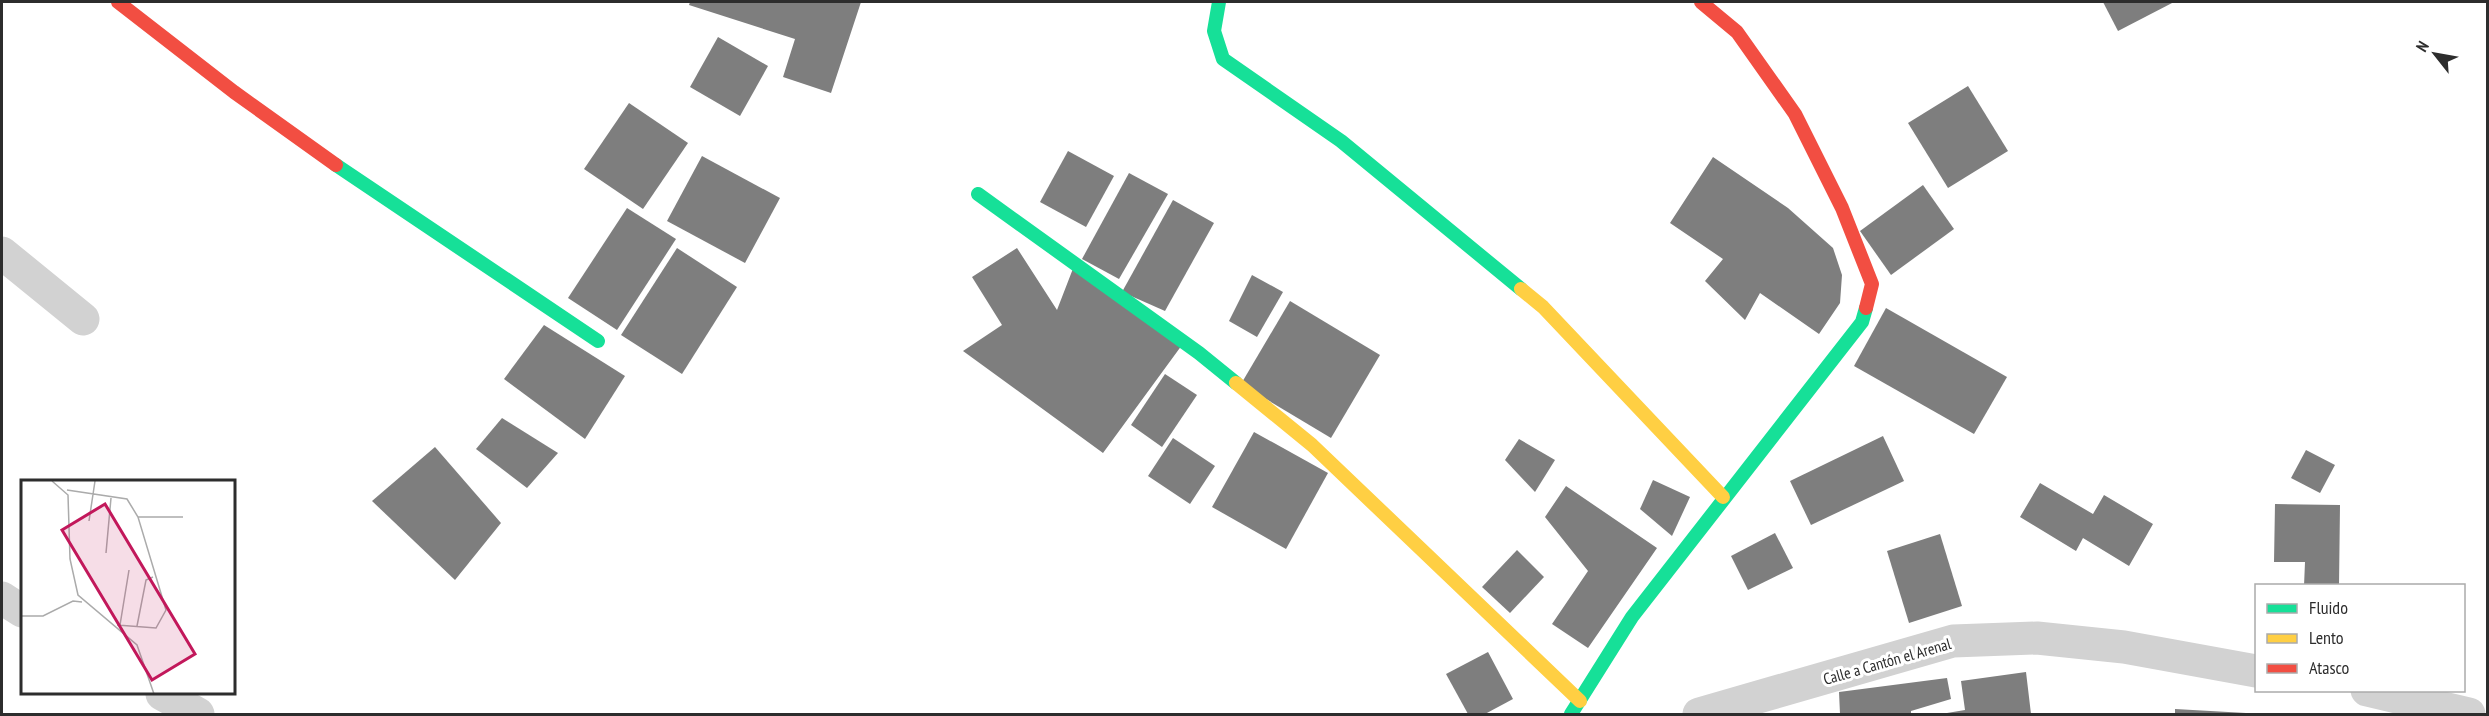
<svg xmlns="http://www.w3.org/2000/svg" width="2489" height="716" viewBox="0 0 2489 716" font-family="'PT Sans Narrow',sans-serif">
<style>
.building{fill:#7e7e7e}
.lines{fill:none;stroke-linecap:round;stroke-linejoin:round}
.street{stroke:#d2d2d2;stroke-width:33}
.fast{stroke:#16e098;stroke-width:14}
.slow{stroke:#ffcf43;stroke-width:14}
.jam{stroke:#f24e42;stroke-width:14}
.labels{text-anchor:middle;dominant-baseline:central;stroke-width:6;stroke-linejoin:round;paint-order:stroke}
.street-label{font-size:16px;fill:#2d2d2d;stroke:#fff}
.inset-road{fill:none;stroke:#ababab;stroke-width:1.5}
.view{fill:#c2185b;fill-opacity:0.15;stroke:#c2185b;stroke-width:3}
.inset-edge{fill:none;stroke:#2d2d2d;stroke-width:3}
</style>
<rect width="100%" height="100%" fill="#fff"/>
<g class="building">
<polygon points="690,2 861,2 831,93 783,77 795,39 689,5"/>
<polygon points="2103,2 2174,2 2118,31"/>
<polygon points="718,37 768,66 740,116 690,87"/>
<polygon points="1968,86 2008,151 1948,188 1908,123"/>
<polygon points="629,103 688,143 643,209 584,169"/>
<polygon points="1068,151 1114,176 1086,227 1040,202"/>
<polygon points="702,156 780,198 745,263 667,221"/>
<polygon points="1713,157 1788,208 1833,248 1842,275 1840,303 1819,334 1760,293 1745,320 1705,281 1723,259 1670,223"/>
<polygon points="1129,173 1168,194 1119,279 1082,259"/>
<polygon points="1923,185 1954,229 1891,275 1860,231"/>
<polygon points="1173,200 1214,223 1165,311 1122,292"/>
<polygon points="627,208 676,239 617,330 568,298"/>
<polygon points="677,248 737,287 682,374 621,335"/>
<polygon points="1017,248 1057,310 1074,266 1182,345 1103,453 963,351 1002,325 972,277"/>
<polygon points="1252,275 1283,292 1257,337 1229,321"/>
<polygon points="1290,301 1380,355 1331,438 1241,384"/>
<polygon points="1886,308 2007,377 1974,434 1854,366"/>
<polygon points="544,325 625,376 585,439 504,379"/>
<polygon points="1165,374 1197,395 1162,447 1131,425"/>
<polygon points="502,418 558,453 527,488 476,449"/>
<polygon points="1254,432 1328,473 1286,549 1212,507"/>
<polygon points="1883,436 1904,481 1811,525 1790,481"/>
<polygon points="1173,438 1215,466 1190,504 1148,476"/>
<polygon points="1519,439 1555,460 1535,492 1505,460"/>
<polygon points="435,447 501,523 455,580 372,501"/>
<polygon points="2306,450 2335,465 2320,493 2291,478"/>
<polygon points="1653,480 1690,497 1672,536 1640,509"/>
<polygon points="2040,483 2093,514 2104,495 2153,524 2129,566 2083,538 2076,551 2020,517"/>
<polygon points="1566,486 1657,548 1588,648 1552,624 1588,571 1545,517"/>
<polygon points="2275,504 2340,505 2339,586 2304,586 2305,562 2274,562"/>
<polygon points="1775,533 1793,568 1748,590 1731,556"/>
<polygon points="1940,534 1962,606 1909,623 1887,551"/>
<polygon points="1517,550 1544,577 1510,613 1482,587"/>
<polygon points="1488,652 1513,699 1485,714 1468,714 1446,674"/>
<polygon points="2026,672 2031,714 1941,714 1965,710 1961,681"/>
<polygon points="1947,678 1951,699 1911,711 1911,714 1840,714 1839,692"/>
<polygon points="2175,709 2246,713 2246,714 2175,714"/>
</g>
<g class="lines">
<g class="street">
<polyline points="2,253 83,319"/>
<polyline points="2,598 22,611"/>
<polyline points="2367,690 2469,714"/>
<polyline points="162,694 198,714"/>
<polyline points="1699,714 1953,641 2037,638 2124,647 2256,671"/>
</g>
<g class="fast">
<polyline points="1219,2 1214,31 1223,59 1341,141 1521,289"/>
<polyline points="336,165 598,341"/>
<polyline points="978,194 1199,353 1236,383"/>
<polyline points="1571,714 1632,617 1862,322 1866,308"/>
</g>
<g class="slow">
<polyline points="1521,289 1543,307 1723,497"/>
<polyline points="1236,383 1312,445 1580,701"/>
</g>
<g class="jam">
<polyline points="118,2 234,92 336,165"/>
<polyline points="1701,2 1737,32 1795,114 1842,208 1872,284 1866,308"/>
</g>
</g>
<g class="labels">
<g class="street-label">
<text transform="translate(1887 661) rotate(-16)">Calle a Cantón el Arenal</text>
</g>
</g>
<g transform="translate(21 480)">
<rect width="214" height="214" fill="#fff"/>
<path class="inset-road" d="M31,1L47,15L49,79L57,115L116,165L133,214M46,10L106,19L117,37L145,130L135,148L96,145M117,37H162M68,41L74,1M85,73L90,18M0,136H22L52,121L61,122M99,145L108,90M116,146L125,100L132,97"/>
<path class="view" d="M84,24L174,174L131,200L41,50Z"/>
<rect width="214" height="214" class="inset-edge"/>
</g>
<rect width="2489" height="716" fill="none" stroke="#2d2d2d" stroke-width="6"/>
<rect x="2255" y="584" width="210" height="108" fill="#ffffff" stroke="#ababab" stroke-width="1.5"/>
<rect x="2267" y="604" width="30" height="9" fill="#16e098" stroke="#ababab" stroke-width="1.5"/>
<text x="2309" y="614" font-size="18" fill="#2d2d2d">Fluido</text>
<rect x="2267" y="634" width="30" height="9" fill="#ffcf43" stroke="#ababab" stroke-width="1.5"/>
<text x="2309" y="644" font-size="18" fill="#2d2d2d">Lento</text>
<rect x="2267" y="664" width="30" height="9" fill="#f24e42" stroke="#ababab" stroke-width="1.5"/>
<text x="2309" y="674" font-size="18" fill="#2d2d2d">Atasco</text>
<g transform="translate(2435 54) rotate(301)" stroke="#ffffff" stroke-width="4.5" paint-order="stroke">
<path d="M0-4.5L10 22L0 15L-10 22Z" fill="#2d2d2d"/>
<text y="-9" font-size="16" font-weight="bold" text-anchor="middle" fill="#2d2d2d">N</text>
</g>
</svg>
